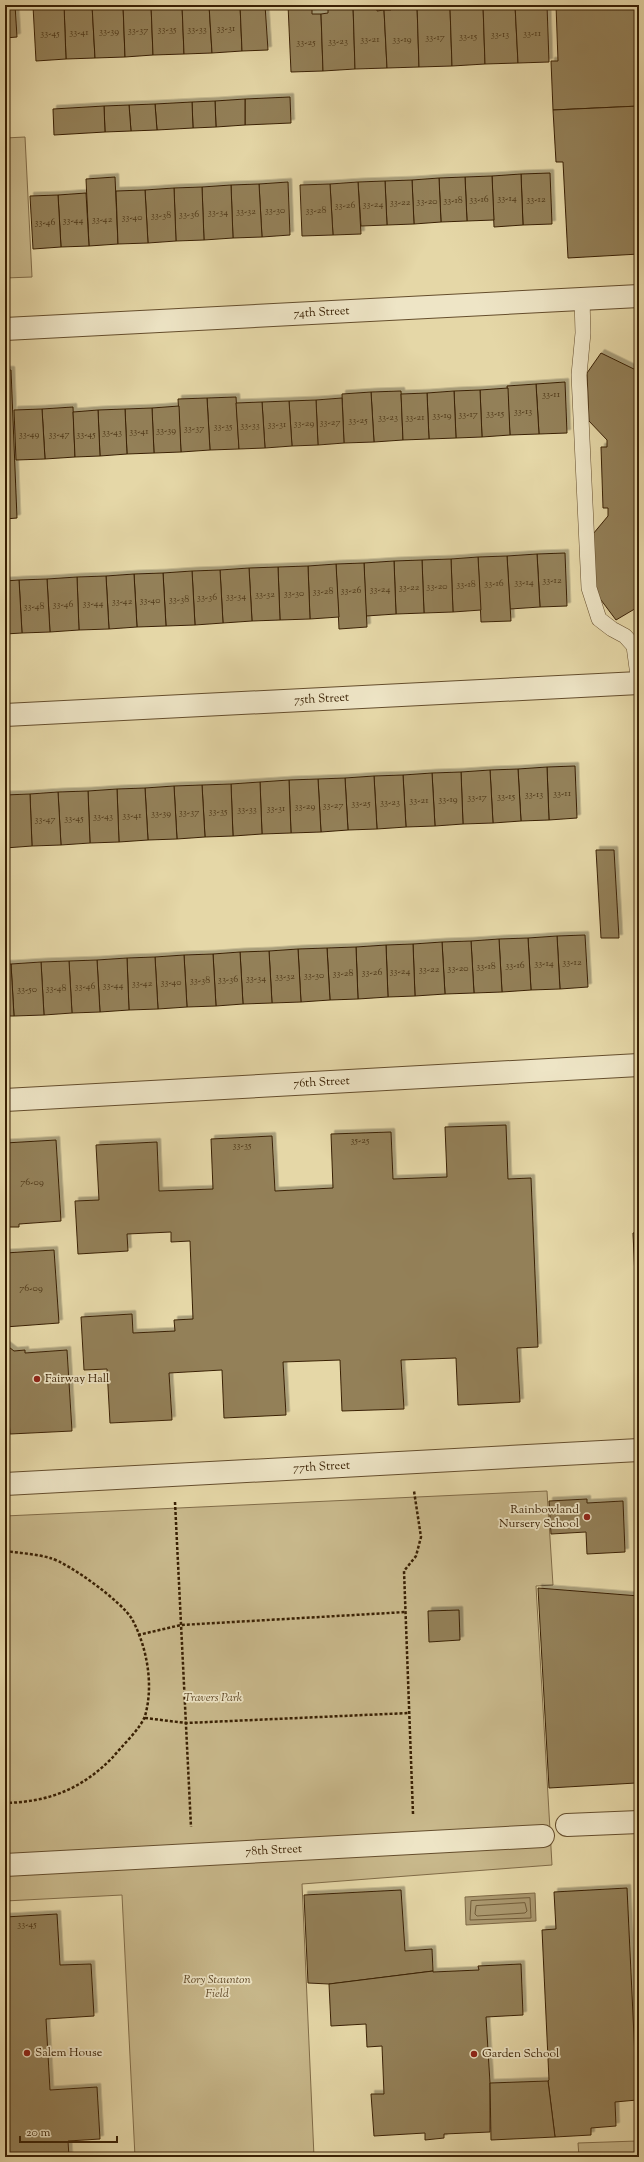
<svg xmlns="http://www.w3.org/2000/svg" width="644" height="2162" viewBox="0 0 644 2162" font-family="'Sorts Mill Goudy',serif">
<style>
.green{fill:#c8b88b;stroke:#816c48}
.water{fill:#ab9970;stroke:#7e6945}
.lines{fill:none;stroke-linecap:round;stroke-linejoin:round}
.shore{stroke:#725d3a;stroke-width:1}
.building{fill:#938059;stroke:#3a2104;filter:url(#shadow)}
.lane-casing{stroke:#654e2d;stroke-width:16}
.street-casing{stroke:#654e2d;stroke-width:24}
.path{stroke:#3a2104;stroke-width:2.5;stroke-dasharray:3 2;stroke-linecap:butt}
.lane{stroke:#eee5c6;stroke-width:15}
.street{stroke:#eee5c6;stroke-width:22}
.poi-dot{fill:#8f2418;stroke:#eee5c6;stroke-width:1.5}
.labels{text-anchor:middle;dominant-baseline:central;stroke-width:3.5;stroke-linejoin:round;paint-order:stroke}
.number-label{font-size:10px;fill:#503919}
.street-label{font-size:12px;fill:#3a2104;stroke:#eee5c6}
.poi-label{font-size:12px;fill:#3a2104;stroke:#eee5c6;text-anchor:start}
.park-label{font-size:12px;font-style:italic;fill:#5e4726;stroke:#eee5c6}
</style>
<defs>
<filter id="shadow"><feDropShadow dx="3.5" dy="-3.5" stdDeviation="0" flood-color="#0004"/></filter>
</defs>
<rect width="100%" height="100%" fill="#e5d7a7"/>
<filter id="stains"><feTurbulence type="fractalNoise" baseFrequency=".005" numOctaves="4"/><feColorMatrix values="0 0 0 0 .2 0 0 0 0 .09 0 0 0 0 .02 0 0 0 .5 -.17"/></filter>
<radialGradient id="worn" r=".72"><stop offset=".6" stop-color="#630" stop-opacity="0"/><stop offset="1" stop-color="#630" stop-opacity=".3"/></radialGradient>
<g class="green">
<polygon points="25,137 32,277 5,278 5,138"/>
<polygon points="547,1491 553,1585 536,1586 552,1865 302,1884 314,2157 135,2157 122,1895 5,1901 5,1516"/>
<polygon points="637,2141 638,2157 579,2157 578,2143"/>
</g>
<polygon class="water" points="535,1893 536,1921 466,1925 465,1897"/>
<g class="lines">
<g class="shore">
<polygon points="530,1898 531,1918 470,1920 471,1901"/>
<polygon points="525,1903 527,1911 525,1913 477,1916 475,1914 476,1906"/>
</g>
</g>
<g class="building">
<polygon points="5,5 15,5 17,37 5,38"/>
<polygon points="64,5 92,5 95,58 66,59"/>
<polygon points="64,5 66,59 36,61 33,6"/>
<polygon points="92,5 123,5 125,57 95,58"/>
<polygon points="123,5 151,5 153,55 125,57"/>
<polygon points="151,5 182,5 184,54 153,55"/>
<polygon points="182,5 209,5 212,53 184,54"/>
<polygon points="209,5 240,5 242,51 212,53"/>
<polygon points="240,5 265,5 268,50 242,51"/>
<polygon points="288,5 312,5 312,14 321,14 323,71 291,72"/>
<polygon points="328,5 353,5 355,69 323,71 321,14 328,13"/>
<polygon points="353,5 377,5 377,11 384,10 387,68 355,69"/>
<polygon points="391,5 417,5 419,67 387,68 384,10 391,10"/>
<polygon points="417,5 441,5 441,8 450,8 452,66 419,67"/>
<polygon points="457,5 483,5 485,64 452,66 450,8 457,7"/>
<polygon points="483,5 515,5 518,63 485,64"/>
<polygon points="515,5 547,5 549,62 518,63"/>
<polygon points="556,5 639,5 639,106 553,110 551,61 558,61"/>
<polygon points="290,97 291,123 245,125 245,99"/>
<polygon points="245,99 245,125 216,127 215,101"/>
<polygon points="215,101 216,127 193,128 192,102"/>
<polygon points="192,102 193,128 157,130 155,104"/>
<polygon points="155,104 157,130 131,131 129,105"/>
<polygon points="129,105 131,131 105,132 104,106"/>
<polygon points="104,106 105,132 54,135 53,109"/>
<polygon points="639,106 639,254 568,258 563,162 556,162 553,110"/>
<polygon points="550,173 552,224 523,225 521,174"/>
<polygon points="521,174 523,225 494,227 492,176"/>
<polygon points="492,176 494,220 467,221 465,177"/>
<polygon points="115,177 118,244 89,246 86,179"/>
<polygon points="465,177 467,221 441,222 439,178"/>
<polygon points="439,178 441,222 414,224 412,180"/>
<polygon points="412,180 414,224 387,225 385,181"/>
<polygon points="385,181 387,225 361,226 358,182"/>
<polygon points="288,182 290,235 262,237 259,184"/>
<polygon points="358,182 361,234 333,235 330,184"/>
<polygon points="259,184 262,237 233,238 231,185"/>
<polygon points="330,184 333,235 302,236 300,185"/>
<polygon points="231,185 233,238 204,240 202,187"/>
<polygon points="202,187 204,240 176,241 174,188"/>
<polygon points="174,188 176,241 148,243 145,190"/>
<polygon points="145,190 148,243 118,244 116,191"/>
<polygon points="86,193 89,246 61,247 58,195"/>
<polygon points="58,195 61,247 33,249 30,196"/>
<polygon points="601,353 638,371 639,604 638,607 616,620 595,592 593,534 608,516 608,508 603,508 601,447 607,447 607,440 589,421 587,373"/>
<polygon points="5,370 11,370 17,518 5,519"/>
<polygon points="565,382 567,433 539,434 536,384"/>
<polygon points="536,384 539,434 510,435 507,386"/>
<polygon points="508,388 510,435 482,437 480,390"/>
<polygon points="480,390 482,437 456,438 454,391"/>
<polygon points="401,391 403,440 374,442 371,392"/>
<polygon points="454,391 456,438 429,439 427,393"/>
<polygon points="371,392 374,442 344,443 342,394"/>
<polygon points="427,393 429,439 403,440 401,394"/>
<polygon points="236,397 239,449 210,450 207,398"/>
<polygon points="207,398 210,450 181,452 178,399"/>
<polygon points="342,398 344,443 318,445 316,400"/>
<polygon points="316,400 318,445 292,446 289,401"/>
<polygon points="289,401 292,446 265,448 262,402"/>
<polygon points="262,402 265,448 239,449 236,403"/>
<polygon points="179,406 181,452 154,453 152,408"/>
<polygon points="73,407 75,457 45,459 42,409"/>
<polygon points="152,408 154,453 127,454 125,409"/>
<polygon points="42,409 45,459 16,460 14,410"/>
<polygon points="125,409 127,454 100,456 98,410"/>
<polygon points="98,410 100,456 75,457 73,412"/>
<polygon points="565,553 567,606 540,607 537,554"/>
<polygon points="537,554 540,607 510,609 507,556"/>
<polygon points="507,556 511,621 481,622 478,557"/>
<polygon points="478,557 481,610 453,612 451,559"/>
<polygon points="451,559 453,612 424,613 422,560"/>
<polygon points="422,560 424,613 396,614 394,561"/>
<polygon points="394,561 396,614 366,616 364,563"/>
<polygon points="364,563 367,627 339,629 336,564"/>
<polygon points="336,564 339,617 310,619 308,566"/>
<polygon points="308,566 310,619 280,620 278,567"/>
<polygon points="278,567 280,620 252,621 249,568"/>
<polygon points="249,568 252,621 223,623 220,570"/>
<polygon points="220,570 223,623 195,625 192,571"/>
<polygon points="192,571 195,625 166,626 163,573"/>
<polygon points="163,573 166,626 137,627 134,574"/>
<polygon points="134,574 137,627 109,629 106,576"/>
<polygon points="106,576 109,629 79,630 77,577"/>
<polygon points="77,577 79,630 50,632 47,579"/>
<polygon points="47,579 50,632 22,633 19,580"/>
<polygon points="19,580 22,633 5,634 5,581"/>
<polygon points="575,766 577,818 549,820 547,767"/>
<polygon points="547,767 549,820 521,821 518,769"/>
<polygon points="518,769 521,821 493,823 490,770"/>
<polygon points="490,770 493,823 463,824 461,772"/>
<polygon points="461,772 463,824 435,826 432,773"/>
<polygon points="432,773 435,826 406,827 403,775"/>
<polygon points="403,775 406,827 377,829 374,776"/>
<polygon points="374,776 377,829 348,830 345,778"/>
<polygon points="345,778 348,830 321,832 318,779"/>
<polygon points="318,779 321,832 291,833 289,780"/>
<polygon points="289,780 291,833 262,834 260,782"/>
<polygon points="260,782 262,834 233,836 231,784"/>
<polygon points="231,784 233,836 205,837 202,785"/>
<polygon points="202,785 205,837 177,839 174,786"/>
<polygon points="174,786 177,839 148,840 145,788"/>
<polygon points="145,788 148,840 119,842 117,789"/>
<polygon points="117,789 119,842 90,843 88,791"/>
<polygon points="88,791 90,843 61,845 58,792"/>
<polygon points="58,792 61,845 32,846 30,794"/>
<polygon points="30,794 32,846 5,848 5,795"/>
<polygon points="596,850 614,850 619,938 601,938"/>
<polygon points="585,935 588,987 560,989 557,936"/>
<polygon points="557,936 560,989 531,990 528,938"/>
<polygon points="528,938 531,990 502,992 499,939"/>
<polygon points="499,939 502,992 474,993 471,941"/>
<polygon points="471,941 474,993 445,994 442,942"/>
<polygon points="442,942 445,994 415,996 413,944"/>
<polygon points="413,944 415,996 388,997 386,945"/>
<polygon points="386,945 388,997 358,999 356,947"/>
<polygon points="356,947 358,999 330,1000 327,948"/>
<polygon points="327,948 330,1000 301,1002 298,949"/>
<polygon points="298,949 301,1002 272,1003 269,951"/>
<polygon points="269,951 272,1003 243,1004 240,952"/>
<polygon points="240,952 243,1004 216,1006 213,954"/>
<polygon points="213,954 216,1006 187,1007 184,955"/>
<polygon points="184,955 187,1007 158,1009 155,957"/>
<polygon points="155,957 158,1009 129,1010 127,958"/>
<polygon points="127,958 129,1010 100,1012 97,960"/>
<polygon points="97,960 100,1012 72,1013 69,961"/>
<polygon points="69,961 72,1013 44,1015 41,962"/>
<polygon points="41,962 44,1015 14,1016 11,964"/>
<polygon points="5,964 11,964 14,1016 5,1016"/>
<polygon points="506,1125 508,1179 531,1178 538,1347 517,1348 520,1402 458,1405 456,1358 401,1360 404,1409 342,1411 340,1360 283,1362 286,1415 224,1418 222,1370 169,1373 172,1420 110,1423 107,1369 84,1370 81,1317 132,1314 133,1333 175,1331 174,1320 193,1319 190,1241 171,1242 171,1232 127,1234 128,1251 78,1254 75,1201 99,1200 96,1145 157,1142 159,1191 213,1189 211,1139 272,1136 275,1191 333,1188 331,1134 391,1132 393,1179 447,1177 445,1127"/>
<polygon points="56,1140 61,1221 19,1224 19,1227 9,1227 5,1231 5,1143"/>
<polygon points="639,1232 639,1298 636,1299 633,1233"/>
<polygon points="54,1250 59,1323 5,1327 5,1253"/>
<polygon points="5,1344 14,1351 25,1350 25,1353 67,1350 72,1431 10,1434 8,1405 5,1405"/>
<polygon points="587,1499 587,1503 623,1501 625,1552 587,1554 586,1532 551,1534 549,1501"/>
<polygon points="538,1588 639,1596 639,1791 637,1791 636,1783 549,1788"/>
<polygon points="459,1610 460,1640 429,1642 428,1611"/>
<polygon points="627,1888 637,2100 615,2102 616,2126 591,2128 591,2135 555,2137 548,2081 549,2080 542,1930 556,1929 554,1892"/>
<polygon points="401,1890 405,1951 432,1949 433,1971 329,1984 308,1983 304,1895"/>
<polygon points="57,1914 60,1965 91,1964 94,2016 46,2019 50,2090 97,2087 100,2139 68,2141 69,2157 5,2157 5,1917"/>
<polygon points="521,1964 523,2015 486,2017 490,2083 490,2132 444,2134 444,2138 425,2140 425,2133 374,2136 371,2094 384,2094 382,2046 367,2047 366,2024 331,2026 329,1984 433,1971 433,1972 479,1970 478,1966"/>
<polygon points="548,2081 555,2137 491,2140 490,2083"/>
</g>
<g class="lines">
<g class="lane-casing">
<polyline id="lane" points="582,299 583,333 579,375 589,588 599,619 612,629 625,636 634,646 639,683"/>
</g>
<g class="street-casing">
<g id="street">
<path id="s1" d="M5,329L639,296"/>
<path id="s2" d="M5,715L639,683"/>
<path id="s3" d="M5,1100L639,1065"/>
<path id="s4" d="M5,1484L639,1450"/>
<polyline points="567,1825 639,1822"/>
<path id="s5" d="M5,1865L543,1836"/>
</g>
</g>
<g class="path">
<polyline points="175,1502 191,1827"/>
<path d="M5,1551C20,1553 36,1554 50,1558C69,1563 122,1602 132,1619C147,1647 154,1685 145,1716C141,1728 121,1747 113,1757C82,1789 49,1802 5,1803"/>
<polyline points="138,1635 181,1625 406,1612"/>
<polyline points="145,1718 186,1723 409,1713"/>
<polyline points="413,1814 404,1571 416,1556 421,1537 414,1491"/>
</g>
<use href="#lane" class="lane"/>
<use href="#street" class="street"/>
</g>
<g class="poi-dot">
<circle cx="37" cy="1379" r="4"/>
<circle cx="587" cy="1517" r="4"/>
<circle cx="27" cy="2053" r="4"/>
<circle cx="474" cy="2054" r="4"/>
</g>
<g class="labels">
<g class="number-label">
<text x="226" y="28">33-31</text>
<text x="167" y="29">33-35</text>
<text x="197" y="29">33-33</text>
<text x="138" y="30">33-37</text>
<text x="109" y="31">33-39</text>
<text x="79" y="32">33-41</text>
<text x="50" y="33">33-45</text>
<text x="532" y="33">33-11</text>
<text x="500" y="34">33-13</text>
<text x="468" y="36">33-15</text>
<text x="435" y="37">33-17</text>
<text x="370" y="39">33-21</text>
<text x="402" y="39">33-19</text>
<text x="338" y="41">33-23</text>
<text x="306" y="42">33-25</text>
<text x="507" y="198">33-14</text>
<text x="479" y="199">33-16</text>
<text x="536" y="199">33-12</text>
<text x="453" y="200">33-18</text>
<text x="427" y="201">33-20</text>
<text x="400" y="202">33-22</text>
<text x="373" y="204">33-24</text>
<text x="345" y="205">33-26</text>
<text x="275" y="210">33-30</text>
<text x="316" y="210">33-28</text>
<text x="246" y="211">33-32</text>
<text x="218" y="212">33-34</text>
<text x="189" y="214">33-36</text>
<text x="161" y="215">33-38</text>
<text x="132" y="217">33-40</text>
<text x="102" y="219">33-42</text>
<text x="73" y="220">33-44</text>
<text x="45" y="222">33-46</text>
<text x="551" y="394">33-11</text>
<text x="523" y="411">33-13</text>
<text x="495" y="413">33-15</text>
<text x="468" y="414">33-17</text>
<text x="442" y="415">33-19</text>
<text x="388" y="417">33-23</text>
<text x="415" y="417">33-21</text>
<text x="358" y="420">33-25</text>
<text x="330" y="422">33-27</text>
<text x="304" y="423">33-29</text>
<text x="277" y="424">33-31</text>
<text x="250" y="425">33-33</text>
<text x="223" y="426">33-35</text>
<text x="194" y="428">33-37</text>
<text x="166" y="430">33-39</text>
<text x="139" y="431">33-41</text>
<text x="112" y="432">33-43</text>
<text x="29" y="434">33-49</text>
<text x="59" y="434">33-47</text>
<text x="86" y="434">33-45</text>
<text x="552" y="580">33-12</text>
<text x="524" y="582">33-14</text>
<text x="494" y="583">33-16</text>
<text x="466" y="584">33-18</text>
<text x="437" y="586">33-20</text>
<text x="409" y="587">33-22</text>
<text x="380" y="589">33-24</text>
<text x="351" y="590">33-26</text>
<text x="323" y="591">33-28</text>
<text x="294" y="593">33-30</text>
<text x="265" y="594">33-32</text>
<text x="236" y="596">33-34</text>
<text x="207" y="597">33-36</text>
<text x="179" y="599">33-38</text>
<text x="150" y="600">33-40</text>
<text x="122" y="601">33-42</text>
<text x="93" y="603">33-44</text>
<text x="63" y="604">33-46</text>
<text x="34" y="606">33-48</text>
<text x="562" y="793">33-11</text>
<text x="534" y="794">33-13</text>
<text x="506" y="796">33-15</text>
<text x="477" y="797">33-17</text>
<text x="448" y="799">33-19</text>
<text x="419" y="800">33-21</text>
<text x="390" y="802">33-23</text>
<text x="361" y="803">33-25</text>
<text x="333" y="805">33-27</text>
<text x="305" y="806">33-29</text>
<text x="276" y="808">33-31</text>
<text x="247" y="809">33-33</text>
<text x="218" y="811">33-35</text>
<text x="189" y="812">33-37</text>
<text x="161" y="813">33-39</text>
<text x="132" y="815">33-41</text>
<text x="103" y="816">33-43</text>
<text x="74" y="818">33-45</text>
<text x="45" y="819">33-47</text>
<text x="572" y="962">33-12</text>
<text x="544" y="963">33-14</text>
<text x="515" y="965">33-16</text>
<text x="486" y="966">33-18</text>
<text x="458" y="968">33-20</text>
<text x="429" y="969">33-22</text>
<text x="400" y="971">33-24</text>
<text x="372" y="972">33-26</text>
<text x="343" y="973">33-28</text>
<text x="314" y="975">33-30</text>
<text x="285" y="976">33-32</text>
<text x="256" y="978">33-34</text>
<text x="228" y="979">33-36</text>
<text x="200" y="980">33-38</text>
<text x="171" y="982">33-40</text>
<text x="142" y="983">33-42</text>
<text x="113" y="985">33-44</text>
<text x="85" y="986">33-46</text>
<text x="56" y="988">33-48</text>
<text x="27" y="989">33-50</text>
<text x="360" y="1140">35-25</text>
<text x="242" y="1145">33-35</text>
<text x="32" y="1182">76-09</text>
<text x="31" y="1288">76-09</text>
<text x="27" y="1924">33-45</text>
</g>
<g class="street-label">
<text stroke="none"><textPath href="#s1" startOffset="317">74th Street</textPath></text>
<text stroke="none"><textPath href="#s2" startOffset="317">75th Street</textPath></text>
<text stroke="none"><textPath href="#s3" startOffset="317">76th Street</textPath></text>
<text stroke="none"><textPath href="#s4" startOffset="317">77th Street</textPath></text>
<text stroke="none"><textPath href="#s5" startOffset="269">78th Street</textPath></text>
</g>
<g class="poi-label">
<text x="45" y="1379">Fairway Hall</text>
<text x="579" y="1510" text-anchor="end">Rainbowland<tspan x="579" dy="14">Nursery School</tspan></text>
<text x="35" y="2053">Salem House</text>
<text x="482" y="2054">Garden School</text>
</g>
<g class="park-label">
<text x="213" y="1698">Travers Park</text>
<text x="217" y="1980">Rory Staunton<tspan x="217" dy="14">Field</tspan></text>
</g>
</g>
<rect width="644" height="2162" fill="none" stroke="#e5d7a7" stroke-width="20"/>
<rect x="6" y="6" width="632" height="2150" fill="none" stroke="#3a2104" stroke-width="2"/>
<rect x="10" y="10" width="624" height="2142" fill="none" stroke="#3a2104"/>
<path d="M20 2136v6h97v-6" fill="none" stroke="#3a2104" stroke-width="2"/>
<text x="26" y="2136" font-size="12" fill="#3a2104" stroke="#eee5c6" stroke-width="3" paint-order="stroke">20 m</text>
<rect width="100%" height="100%" filter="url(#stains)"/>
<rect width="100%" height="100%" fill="url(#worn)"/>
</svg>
